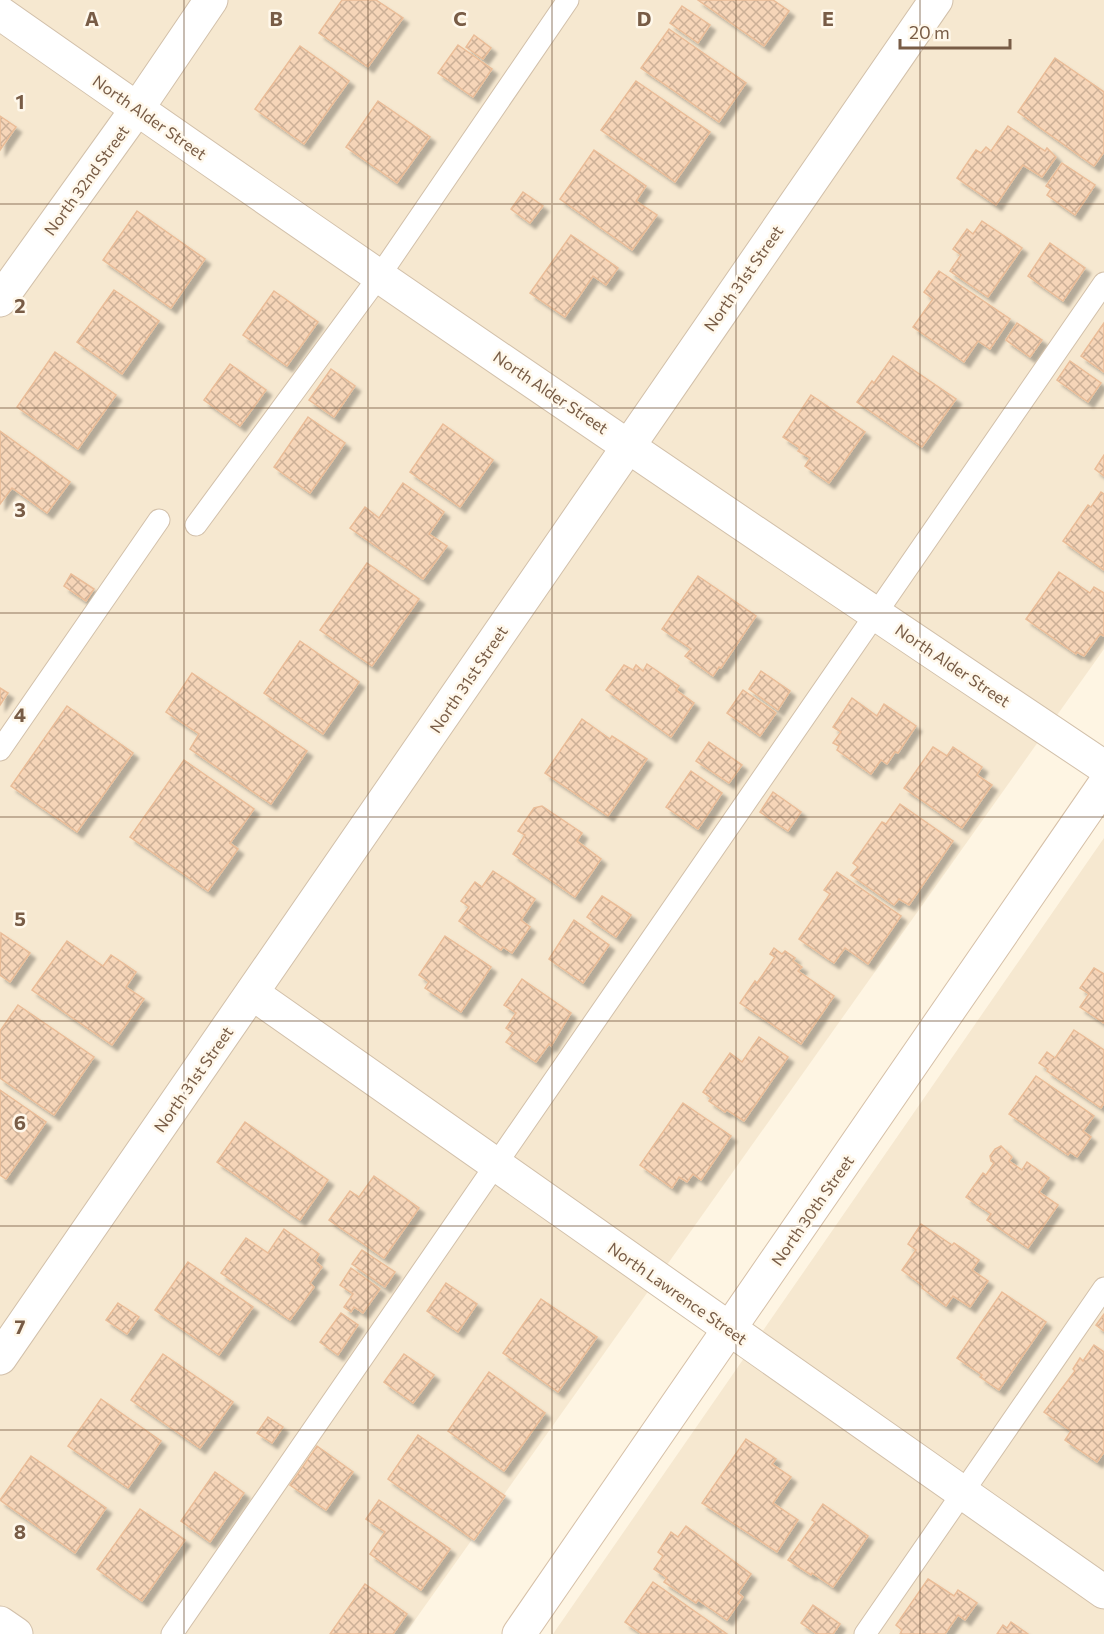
<svg xmlns="http://www.w3.org/2000/svg" width="1104" height="1634" viewBox="0 0 1104 1634" font-family="Commissioner,sans-serif">
<style>
.residential{fill:#f6e8d0}
.building{fill:url(#building-cross-hatch);stroke:#eabc97;stroke-width:1.5;filter:url(#shadow)}
.lines{fill:none;stroke-linecap:round;stroke-linejoin:round}
.service-casing{stroke:#d2c0aa;stroke-width:23}
.minor-casing{stroke:#d2c0aa;stroke-width:35}
.secondary-casing{stroke:#d6c0a8;stroke-width:35}
.service{stroke:#fff;stroke-width:21}
.minor{stroke:#fff;stroke-width:33}
.secondary{stroke:#fff;stroke-width:33}
.grid{fill:none;stroke:#785c46;stroke-width:1.5;stroke-opacity:0.55}
.labels{text-anchor:middle;dominant-baseline:central;stroke-width:5;stroke-linejoin:round;paint-order:stroke}
.street-label{font-size:16px;fill:#785c46;stroke:#fff8eb}
.grid-label{font-size:20px;text-anchor:middle;font-weight:bold;fill:#785c46;stroke:#fff8eb;stroke-width:5;stroke-linejoin:round;paint-order:stroke}
</style>
<defs>
<pattern id="building-cross-hatch" width="8" height="8" patternUnits="userSpaceOnUse" patternTransform="scale(1.5)"><rect width="8" height="8" fill="#f6d5b8"/><path d="M0 0l8 8M0 8l8-8" fill="none" stroke="#ccb097"/></pattern>
<filter id="shadow"><feDropShadow dx="5.5" dy="5.5" stdDeviation="1.5" flood-color="#0004"/></filter>
</defs>
<rect width="100%" height="100%" fill="#fef5e3"/>
<g class="residential">
<polygon points="0,0 1104,0 1104,649 405,1634 0,1634"/>
<polygon points="1104,838 1104,1634 553,1634 724,1387"/>
</g>
<g class="building">
<polygon points="342,0 376,0 403,18 368,67 319,33"/>
<polygon points="698,0 773,0 789,11 764,46"/>
<polygon points="682,6 710,25 698,43 670,23"/>
<polygon points="669,29 746,83 719,122 641,68"/>
<polygon points="474,35 491,48 483,59 466,47"/>
<polygon points="458,45 492,69 473,97 438,73"/>
<polygon points="300,46 349,81 304,144 255,109"/>
<polygon points="1055,58 1104,92 1104,152 1094,166 1018,112"/>
<polygon points="636,81 710,132 675,182 601,130"/>
<polygon points="378,101 430,137 397,183 346,147"/>
<polygon points="0,116 16,127 0,150"/>
<polygon points="1008,126 1045,151 1047,148 1056,157 1042,177 1023,165 996,205 957,178 976,150 981,153 986,147 991,151"/>
<polygon points="594,150 646,186 636,201 657,215 632,250 560,199"/>
<polygon points="1062,163 1095,185 1075,215 1047,195 1051,189 1046,186"/>
<polygon points="523,192 543,206 530,223 511,209"/>
<polygon points="137,211 205,259 171,308 103,260"/>
<polygon points="982,221 1022,248 988,297 950,271 961,255 953,249 967,229 973,234"/>
<polygon points="571,235 618,268 606,285 593,276 565,317 530,293"/>
<polygon points="1050,243 1085,268 1063,301 1028,276"/>
<polygon points="939,271 1010,319 990,349 978,341 964,362 913,327 933,299 924,292"/>
<polygon points="114,290 159,321 122,374 77,342"/>
<polygon points="274,291 318,322 287,366 243,335"/>
<polygon points="1017,323 1042,340 1030,357 1006,340"/>
<polygon points="1104,323 1104,372 1081,356"/>
<polygon points="55,352 116,395 78,449 17,407"/>
<polygon points="893,356 956,399 922,447 857,402 872,381 874,383"/>
<polygon points="1070,361 1101,383 1088,402 1057,380"/>
<polygon points="230,364 266,390 240,426 204,400"/>
<polygon points="331,369 355,386 334,417 309,400"/>
<polygon points="811,395 865,432 829,483 805,466 810,458 798,451 800,448 783,437"/>
<polygon points="308,417 345,443 310,493 274,467"/>
<polygon points="443,424 493,460 460,507 410,472"/>
<polygon points="0,431 70,482 47,513 12,488 0,504"/>
<polygon points="1104,455 1104,476 1095,469"/>
<polygon points="403,483 444,512 429,534 447,546 423,579 350,528 365,507 379,518"/>
<polygon points="1101,492 1104,494 1104,570 1063,541 1088,505 1091,507"/>
<polygon points="367,563 419,599 372,666 320,630"/>
<polygon points="1059,572 1090,593 1094,587 1104,593 1104,636 1100,634 1084,656 1077,652 1076,654 1026,619"/>
<polygon points="71,574 94,589 86,601 64,586"/>
<polygon points="698,576 756,616 721,668 719,667 713,676 685,656 691,649 662,629"/>
<polygon points="300,641 359,682 323,734 264,693"/>
<polygon points="647,664 679,686 676,690 694,703 671,737 606,690 624,665 633,670 636,665 643,671"/>
<polygon points="761,671 790,691 778,710 749,689"/>
<polygon points="192,673 307,751 271,804 190,749 199,734 166,712"/>
<polygon points="0,688 8,693 0,705"/>
<polygon points="743,690 776,713 760,736 727,713"/>
<polygon points="852,698 877,716 884,704 916,726 898,753 895,752 887,764 881,760 871,774 837,750 839,746 833,743 841,732 833,727"/>
<polygon points="67,706 133,753 77,832 11,786"/>
<polygon points="582,719 610,739 612,736 647,759 608,816 545,773"/>
<polygon points="709,742 742,765 729,783 696,761"/>
<polygon points="933,747 947,756 953,747 982,767 977,775 992,785 962,828 904,788"/>
<polygon points="184,760 254,809 230,843 238,849 208,891 130,837"/>
<polygon points="691,771 722,793 698,829 666,807"/>
<polygon points="773,792 801,812 788,831 760,812"/>
<polygon points="900,804 953,841 909,905 899,899 894,905 851,875 858,867 853,863 882,822 886,824"/>
<polygon points="542,806 582,833 577,841 601,859 575,897 513,854 525,835 518,831 534,808"/>
<polygon points="493,871 535,899 521,920 530,927 512,953 503,947 501,950 459,921 469,907 461,901 475,882 482,887"/>
<polygon points="837,872 901,916 868,964 845,948 834,963 799,939 830,894 824,890"/>
<polygon points="602,896 631,915 616,937 587,917"/>
<polygon points="574,920 609,945 583,983 549,959"/>
<polygon points="1,933 30,953 10,982 0,975"/>
<polygon points="445,936 491,967 461,1012 425,988 429,982 419,975"/>
<polygon points="67,941 103,966 111,955 136,972 126,987 144,999 112,1045 32,990"/>
<polygon points="774,948 782,954 785,951 795,958 793,961 802,967 798,971 834,996 801,1044 740,1003 755,981 757,983 775,957 770,954"/>
<polygon points="1094,968 1104,974 1104,1023 1080,1007 1089,994 1080,988"/>
<polygon points="522,979 571,1013 551,1046 549,1044 536,1062 506,1042 513,1033 506,1028 516,1013 504,1005"/>
<polygon points="18,1005 94,1057 54,1115 0,1078 0,1031"/>
<polygon points="1074,1030 1104,1050 1104,1103 1101,1108 1047,1071 1048,1069 1039,1063 1047,1052 1055,1058"/>
<polygon points="759,1037 788,1057 744,1121 727,1110 725,1112 709,1101 711,1098 703,1092 730,1053 742,1062"/>
<polygon points="1036,1076 1094,1116 1083,1131 1091,1137 1077,1157 1070,1152 1068,1155 1009,1114"/>
<polygon points="0,1090 46,1122 6,1179 0,1175"/>
<polygon points="683,1103 731,1136 701,1180 693,1174 687,1182 679,1177 672,1188 640,1165"/>
<polygon points="245,1122 328,1180 300,1220 217,1162"/>
<polygon points="1001,1146 1012,1157 1009,1161 1022,1170 1027,1162 1049,1178 1039,1192 1058,1205 1028,1248 987,1220 991,1214 966,1197 983,1173 986,1175 994,1163 991,1161 990,1156 995,1149"/>
<polygon points="374,1176 419,1208 384,1258 329,1220 350,1191 359,1197"/>
<polygon points="921,1224 952,1245 954,1243 979,1260 972,1270 988,1281 970,1307 953,1296 946,1306 922,1288 923,1286 902,1270 916,1250 908,1244"/>
<polygon points="284,1229 319,1254 315,1261 322,1267 310,1283 314,1287 290,1320 221,1273 246,1238 268,1253"/>
<polygon points="362,1250 395,1272 385,1287 352,1264"/>
<polygon points="188,1262 253,1307 219,1355 155,1310"/>
<polygon points="351,1268 380,1289 363,1313 354,1307 351,1312 344,1307 353,1294 340,1285"/>
<polygon points="446,1283 477,1304 458,1332 427,1311"/>
<polygon points="1002,1292 1046,1322 999,1390 980,1377 982,1375 957,1358"/>
<polygon points="541,1299 597,1337 558,1392 503,1353"/>
<polygon points="118,1303 139,1317 127,1334 106,1320"/>
<polygon points="341,1313 358,1325 338,1355 320,1342"/>
<polygon points="1104,1314 1104,1331 1096,1325"/>
<polygon points="1094,1345 1104,1352 1104,1452 1097,1462 1065,1440 1071,1431 1044,1412 1075,1371 1073,1369 1080,1358 1083,1361"/>
<polygon points="163,1354 233,1402 200,1448 131,1400"/>
<polygon points="404,1354 434,1375 413,1403 384,1382"/>
<polygon points="489,1372 545,1413 504,1471 448,1431"/>
<polygon points="101,1399 161,1441 128,1488 68,1446"/>
<polygon points="268,1417 283,1427 272,1443 257,1433"/>
<polygon points="418,1435 505,1496 474,1540 388,1479"/>
<polygon points="746,1439 776,1459 772,1464 791,1477 773,1503 798,1520 777,1552 702,1503"/>
<polygon points="317,1446 353,1472 326,1510 290,1485"/>
<polygon points="31,1456 106,1508 75,1553 0,1500"/>
<polygon points="215,1472 244,1493 210,1542 181,1521"/>
<polygon points="379,1500 450,1549 421,1590 370,1554 385,1532 366,1519"/>
<polygon points="823,1504 868,1536 833,1587 812,1573 811,1575 788,1560 815,1522 812,1520"/>
<polygon points="140,1509 185,1540 142,1601 97,1569"/>
<polygon points="686,1526 751,1574 738,1593 743,1597 727,1620 698,1600 696,1603 664,1582 667,1578 654,1569 663,1556 658,1552 671,1532 678,1537"/>
<polygon points="928,1579 954,1596 958,1590 977,1603 965,1620 958,1615 945,1634 900,1634 902,1630 896,1625"/>
<polygon points="653,1582 727,1634 642,1634 625,1622"/>
<polygon points="365,1584 407,1614 393,1634 330,1634"/>
<polygon points="813,1605 840,1624 833,1634 817,1634 801,1623"/>
<polygon points="1011,1622 1028,1634 997,1634 1003,1625 1007,1628"/>
</g>
<g class="lines">
<g class="service-casing">
<g id="service">
<polyline points="196,525 380,275 568,0"/>
<polyline points="0,750 159,520"/>
<polyline points="172,1634 1104,283"/>
<polyline points="865,1634 1104,1288"/>
</g>
</g>
<g class="minor-casing">
<g id="minor">
<path d="M0,13C365,269 734,520 1104,767"/>
<polyline points="0,300 137,109 211,0"/>
<polyline points="252,993 1104,1592"/>
<polyline points="0,1358 936,0"/>
<polyline points="0,1623 16,1634"/>
</g>
</g>
<g class="secondary-casing">
<polyline id="secondary" points="519,1634 1104,785"/>
</g>
<use href="#service" class="service"/>
<use href="#minor" class="minor"/>
<use href="#secondary" class="secondary"/>
</g>
<path class="grid" d="M184,0V1634M368,0V1634M552,0V1634M736,0V1634M920,0V1634M0,204H1104M0,408H1104M0,613H1104M0,817H1104M0,1021H1104M0,1226H1104M0,1430H1104"/>
<g class="labels">
<g class="street-label">
<text transform="translate(150 117) rotate(35)">North Alder Street</text>
<text transform="translate(86 180) rotate(-54)">North 32nd Street</text>
<text transform="translate(743 278) rotate(-55)">North 31st Street</text>
<text transform="translate(551 392) rotate(34)">North Alder Street</text>
<text transform="translate(953 665) rotate(34)">North Alder Street</text>
<text transform="translate(468 679) rotate(-56)">North 31st Street</text>
<text transform="translate(193 1079) rotate(-55)">North 31st Street</text>
<text transform="translate(812 1210) rotate(-55)">North 30th Street</text>
<text transform="translate(678 1293) rotate(35)">North Lawrence Street</text>
</g>
</g>
<g class="grid-label">
<text x="92" y="26">A</text>
<text x="276" y="26">B</text>
<text x="460" y="26">C</text>
<text x="644" y="26">D</text>
<text x="828" y="26">E</text>
<text x="20" y="109">1</text>
<text x="20" y="313">2</text>
<text x="20" y="517">3</text>
<text x="20" y="722">4</text>
<text x="20" y="926">5</text>
<text x="20" y="1130">6</text>
<text x="20" y="1334">7</text>
<text x="20" y="1539">8</text>
</g>
<path d="M900 39v9h110v-9" fill="none" stroke="#785c46" stroke-width="3"/>
<text x="909" y="39" font-size="18" fill="#785c46" stroke="#fff8eb" stroke-width="4.5" paint-order="stroke">20 m</text>
</svg>
